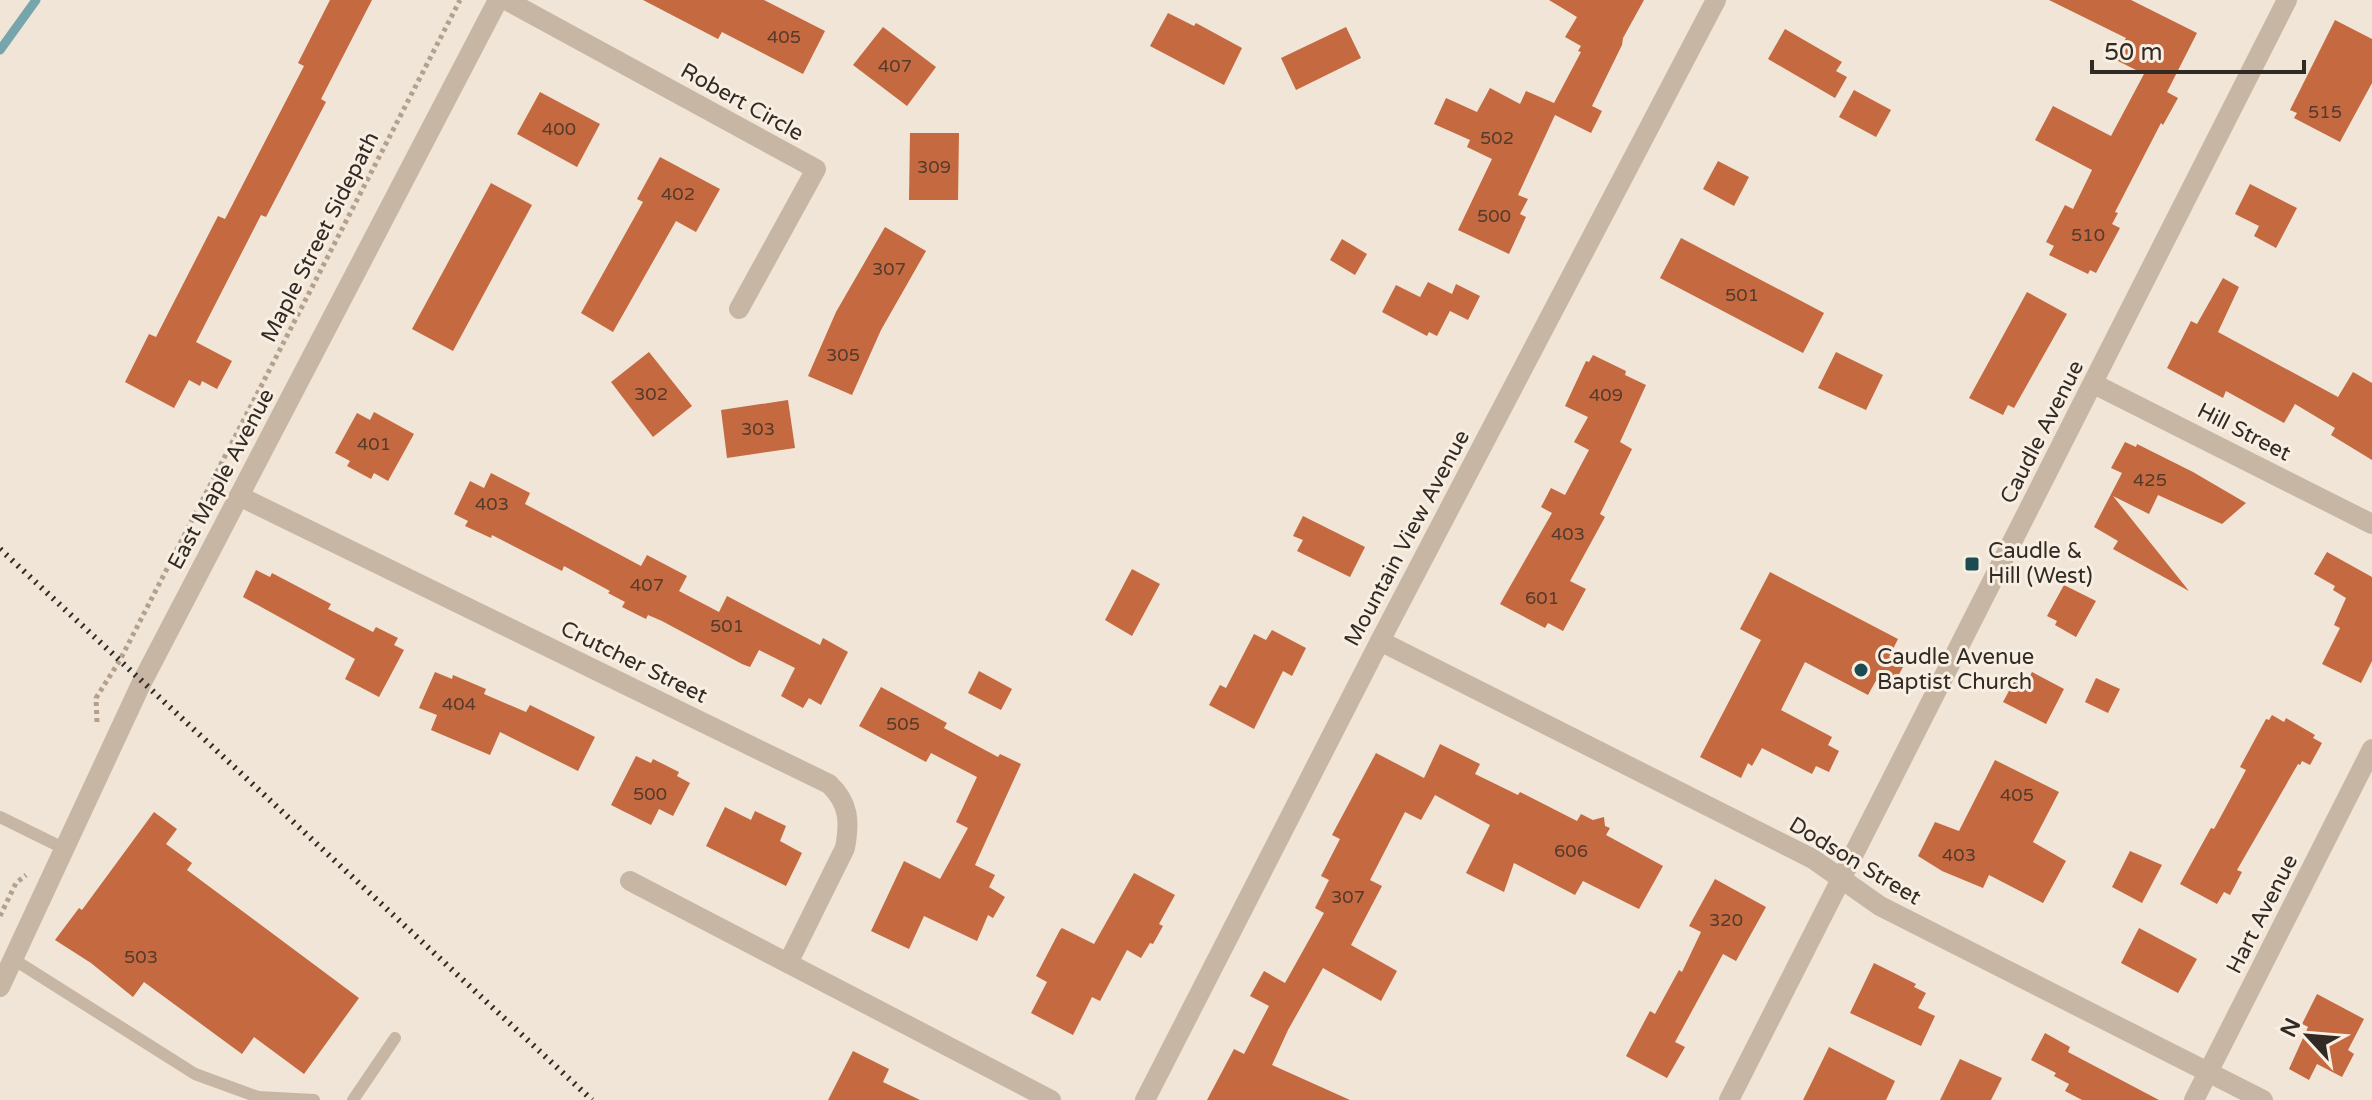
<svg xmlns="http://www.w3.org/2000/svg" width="2372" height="1100" viewBox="0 0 2372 1100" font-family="'Varela Round',sans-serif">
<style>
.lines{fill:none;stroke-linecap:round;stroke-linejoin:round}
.stream{stroke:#76a6ac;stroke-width:9}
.building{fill:#c46940}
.path{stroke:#b3a08d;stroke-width:5;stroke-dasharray:4 4;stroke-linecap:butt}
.service{stroke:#c7b6a3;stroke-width:12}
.minor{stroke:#c7b6a3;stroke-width:20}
.tertiary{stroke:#c7b6a3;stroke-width:20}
.rail{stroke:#322a25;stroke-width:6;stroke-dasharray:2 6;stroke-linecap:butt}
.poi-dot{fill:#1c4b52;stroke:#f8efe2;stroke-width:3}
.labels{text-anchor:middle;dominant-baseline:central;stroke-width:6;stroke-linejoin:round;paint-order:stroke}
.number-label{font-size:18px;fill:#563a2c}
.street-label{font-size:22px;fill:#322a25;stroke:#f8efe2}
.poi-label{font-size:22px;fill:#322a25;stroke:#f8efe2;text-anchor:start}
</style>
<rect width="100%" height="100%" fill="#f0e5d6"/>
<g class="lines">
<polyline class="stream" points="0,50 36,0"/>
</g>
<g class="building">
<polygon points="330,0 372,0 321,99 326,102 266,217 261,215 196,342 232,361 217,389 202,381 200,386 189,380 174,408 125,382 149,334 156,337 218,216 225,219 304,66 298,63"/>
<polygon points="643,0 764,0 825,31 803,74 722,32 718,39"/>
<polygon points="1549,0 1644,0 1623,38 1622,45 1592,106 1602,111 1591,133 1555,115 1518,195 1528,199 1520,214 1526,217 1509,254 1458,230 1492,159 1467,147 1470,140 1434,124 1446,98 1477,112 1490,88 1520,104 1526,91 1554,103 1581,52 1578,51 1581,46 1565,37 1577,17"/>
<polygon points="2049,0 2131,0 2197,33 2167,92 2178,98 2163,125 2161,123 2115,212 2118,213 2112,224 2120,228 2096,273 2090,270 2088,274 2049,255 2054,246 2046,242 2065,205 2073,209 2092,170 2035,140 2053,106 2111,136 2144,74 2114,59 2126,38"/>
<polygon points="1168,13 1194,26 1196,23 1242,48 1224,85 1150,46"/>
<polygon points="2335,20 2372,39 2372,83 2340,142 2294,118 2297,113 2290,110"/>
<polygon points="883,27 936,67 907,106 853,65"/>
<polygon points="1346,27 1361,58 1296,90 1281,58"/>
<polygon points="1785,29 1842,62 1836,71 1847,77 1835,98 1768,59"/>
<polygon points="1854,90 1891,110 1876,137 1839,117"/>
<polygon points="540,92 600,124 577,167 517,134"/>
<polygon points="910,133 959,133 958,200 909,200"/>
<polygon points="660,157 720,189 696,232 676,221 613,332 581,313 643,202 637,199"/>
<polygon points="1718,161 1749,177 1734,206 1703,189"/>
<polygon points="491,183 532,205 453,351 412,329"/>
<polygon points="2250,184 2297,208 2276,248 2254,236 2259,226 2235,214"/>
<polygon points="885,227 926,251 881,330 852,395 808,376 836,312"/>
<polygon points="1681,238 1824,313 1803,353 1660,278"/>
<polygon points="1342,239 1367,254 1355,275 1330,260"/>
<polygon points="2223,278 2239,287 2218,332 2338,397 2353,372 2372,383 2372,460 2331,435 2335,428 2295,404 2284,423 2226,391 2223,398 2167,368 2191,321 2197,324"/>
<polygon points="1428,282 1452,294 1456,284 1480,296 1468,320 1450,311 1437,336 1429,332 1427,336 1382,312 1396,285 1420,297"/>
<polygon points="2027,292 2067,314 2014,408 2008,405 2003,415 1969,398"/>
<polygon points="649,352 692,406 653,437 611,382"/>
<polygon points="1836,352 1883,375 1866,410 1818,388"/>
<polygon points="1593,355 1626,371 1625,375 1646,385 1620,442 1632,449 1600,514 1605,517 1570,581 1586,589 1563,631 1548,623 1545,628 1500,604 1552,513 1541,507 1551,488 1565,495 1589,450 1574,442 1588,417 1565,406 1586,361 1589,362"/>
<polygon points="788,400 795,448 727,458 721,410"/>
<polygon points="374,412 414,434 388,481 374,473 371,479 347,466 350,461 335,453 357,413 370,420"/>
<polygon points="2125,442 2136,447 2137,444 2193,472 2246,503 2222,524 2158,495 2149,514 2113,496 2189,591 2113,549 2118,541 2094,527 2122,473 2111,468"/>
<polygon points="491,473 530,493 525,504 641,566 647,555 687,576 679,591 719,612 727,596 820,645 823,638 848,652 821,705 809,698 803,708 781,696 795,668 759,650 750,667 742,664 662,621 648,615 646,619 622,607 625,602 608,593 610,591 564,566 562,571 492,535 491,538 465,526 468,521 454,514 470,481 484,488"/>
<polygon points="1303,516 1365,547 1350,577 1297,551 1303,540 1293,536"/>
<polygon points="2327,552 2372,577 2372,661 2361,683 2322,664 2340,628 2334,625 2346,598 2333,590 2335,586 2314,574"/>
<polygon points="1132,569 1160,584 1132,636 1105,620"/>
<polygon points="256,570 270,577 272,573 331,604 328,609 373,632 376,627 398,638 394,645 404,650 379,697 345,679 355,659 243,597"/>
<polygon points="1770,572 1898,639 1889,657 1904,665 1894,684 1878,677 1868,695 1805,662 1781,710 1832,737 1828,745 1839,751 1829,772 1816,766 1812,774 1762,748 1752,766 1748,763 1741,778 1700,757 1761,640 1740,629"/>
<polygon points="2064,585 2096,601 2076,637 2055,625 2057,621 2047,616"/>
<polygon points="1272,630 1306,648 1292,676 1283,671 1254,729 1209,705 1220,685 1226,688 1254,634 1266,640"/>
<polygon points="979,671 1012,689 1001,710 968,693"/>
<polygon points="435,672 452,679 453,675 486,689 484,694 526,712 530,705 595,737 578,771 500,732 490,755 431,730 437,715 419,708"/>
<polygon points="2032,672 2064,689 2046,724 2003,702 2018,674 2028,680"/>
<polygon points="2096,678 2120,689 2108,713 2085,702"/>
<polygon points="881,687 947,723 944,728 998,757 1000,754 1021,764 975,865 995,875 989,887 1005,897 993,918 988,915 977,941 924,916 909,949 871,931 904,861 940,879 968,828 956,822 977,777 931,753 926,762 859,726"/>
<polygon points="2272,715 2284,722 2286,718 2315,735 2313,738 2322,743 2310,765 2302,761 2300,765 2298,764 2237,870 2242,872 2230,895 2224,892 2217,904 2180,884 2211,828 2214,829 2246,770 2240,767 2266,719 2269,720"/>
<polygon points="1440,744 1480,764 1475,774 1518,795 1520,792 1577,821 1581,814 1593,820 1604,817 1605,826 1610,828 1606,835 1663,866 1639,909 1583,881 1575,895 1514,863 1504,892 1466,873 1490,825 1435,795 1421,820 1405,812 1370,880 1382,886 1351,945 1397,971 1381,1001 1323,968 1288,1030 1272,1065 1350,1100 1207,1100 1234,1049 1244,1054 1269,1006 1250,996 1264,971 1285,983 1324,913 1315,908 1329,880 1321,876 1340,839 1332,835 1376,753 1424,778"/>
<polygon points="636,756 651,763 653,759 679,772 677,776 690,783 673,816 659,809 651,825 611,805"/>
<polygon points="1995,760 2059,792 2033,842 2066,861 2043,903 1989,875 1983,888 1942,871 1918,856 1935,822 1959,831"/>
<polygon points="725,807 751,820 755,811 786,826 780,841 802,853 786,886 706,846"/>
<polygon points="154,812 177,829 166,844 192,863 187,870 359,998 304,1074 254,1037 242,1054 144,982 133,997 91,963 55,940 79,908 82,910"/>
<polygon points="2130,851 2162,865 2142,903 2112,887"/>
<polygon points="1134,873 1175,895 1159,924 1163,926 1153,944 1150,943 1141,958 1127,950 1100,1001 1092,997 1073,1035 1031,1013 1047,982 1036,976 1060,930 1062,928 1094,944"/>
<polygon points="1715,879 1766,907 1736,961 1723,954 1675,1042 1685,1047 1667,1078 1626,1056 1650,1011 1655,1014 1679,970 1682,972 1701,932 1689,926"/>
<polygon points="2139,928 2197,959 2178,993 2121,963"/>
<polygon points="1874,963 1916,984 1914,987 1926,993 1918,1008 1935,1016 1921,1046 1850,1013"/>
<polygon points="2317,994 2364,1019 2348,1050 2354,1054 2342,1077 2317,1064 2309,1080 2289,1069 2308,1027 2302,1024"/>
<polygon points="2045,1033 2070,1047 2068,1052 2159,1100 2082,1100 2065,1091 2069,1084 2054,1076 2056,1073 2031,1060"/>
<polygon points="1829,1047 1895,1081 1886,1100 1803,1100"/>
<polygon points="853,1051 889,1069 883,1082 920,1100 828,1100"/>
<polygon points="1960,1059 2002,1078 1991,1100 1940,1100"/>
</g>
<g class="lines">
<g class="path">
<polyline points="97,722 96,698 120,660 460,0"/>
<polyline points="0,916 16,883 26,875"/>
</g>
<g class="service">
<polyline points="0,817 65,849"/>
<polyline points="13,959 195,1074 258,1097 257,1100"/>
<polyline points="258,1097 314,1100"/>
<polyline points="353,1100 395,1038"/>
</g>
<g class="minor">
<polyline points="506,0 816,169 739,309"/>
<polyline points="2094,384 2372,524"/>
<path d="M239,496L829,784C849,803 850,821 845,848L788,963"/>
<polyline points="1380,641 1813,859 1880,906 2263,1100"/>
<polyline points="630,881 1051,1100"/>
<polyline points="0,987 142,682 498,0"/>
<polyline points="1145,1100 1380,641 1716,0"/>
<polyline points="2194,1100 2372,749"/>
</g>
<polyline class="tertiary" points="1729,1100 2287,0"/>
<polyline class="rail" points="0,549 592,1100"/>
</g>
<g class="poi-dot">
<rect x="1964" y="556" width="16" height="16" rx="4"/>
<circle cx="1861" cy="670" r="8"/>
</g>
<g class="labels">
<g class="number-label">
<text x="784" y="37">405</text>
<text x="895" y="66">407</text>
<text x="2325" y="112">515</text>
<text x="559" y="129">400</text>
<text x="1497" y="138">502</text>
<text x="934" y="167">309</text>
<text x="678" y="194">402</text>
<text x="1494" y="216">500</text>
<text x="2088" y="235">510</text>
<text x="889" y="269">307</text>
<text x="1742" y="295">501</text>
<text x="843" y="355">305</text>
<text x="651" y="394">302</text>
<text x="1606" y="395">409</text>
<text x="758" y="429">303</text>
<text x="374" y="444">401</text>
<text x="2150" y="480">425</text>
<text x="492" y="504">403</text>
<text x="1568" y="534">403</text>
<text x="647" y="585">407</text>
<text x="1542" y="598">601</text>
<text x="727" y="626">501</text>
<text x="459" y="704">404</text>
<text x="903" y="724">505</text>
<text x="650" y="794">500</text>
<text x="2017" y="795">405</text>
<text x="1571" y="851">606</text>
<text x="1959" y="855">403</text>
<text x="1348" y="897">307</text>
<text x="1726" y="920">320</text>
<text x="141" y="957">503</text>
</g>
<g class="street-label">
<text transform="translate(742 102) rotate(29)">Robert Circle</text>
<text transform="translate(320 237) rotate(-63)">Maple Street Sidepath</text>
<text transform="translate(2042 432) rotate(-63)">Caudle Avenue</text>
<text transform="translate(2244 432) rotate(27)">Hill Street</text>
<text transform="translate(221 479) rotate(-62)">East Maple Avenue</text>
<text transform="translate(1407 538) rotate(-62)">Mountain View Avenue</text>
<text transform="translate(634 662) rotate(26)">Crutcher Street</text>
<text transform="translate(1855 861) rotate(31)">Dodson Street</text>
<text transform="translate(2262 914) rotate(-63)">Hart Avenue</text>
</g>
<g class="poi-label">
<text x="1988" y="551">Caudle &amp;<tspan x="1988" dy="25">Hill (West)</tspan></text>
<text x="1877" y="657">Caudle Avenue<tspan x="1877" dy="25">Baptist Church</tspan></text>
</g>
</g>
<g transform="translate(2308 1036) rotate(296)" stroke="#f8efe2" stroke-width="6" paint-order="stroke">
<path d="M0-6L14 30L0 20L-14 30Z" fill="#322a25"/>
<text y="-12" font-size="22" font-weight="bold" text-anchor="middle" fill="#322a25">N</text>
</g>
<path d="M2092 60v12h212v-12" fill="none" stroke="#322a25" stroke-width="4"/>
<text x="2104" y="60" font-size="24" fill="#322a25" stroke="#f8efe2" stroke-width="6" paint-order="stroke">50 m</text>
</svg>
